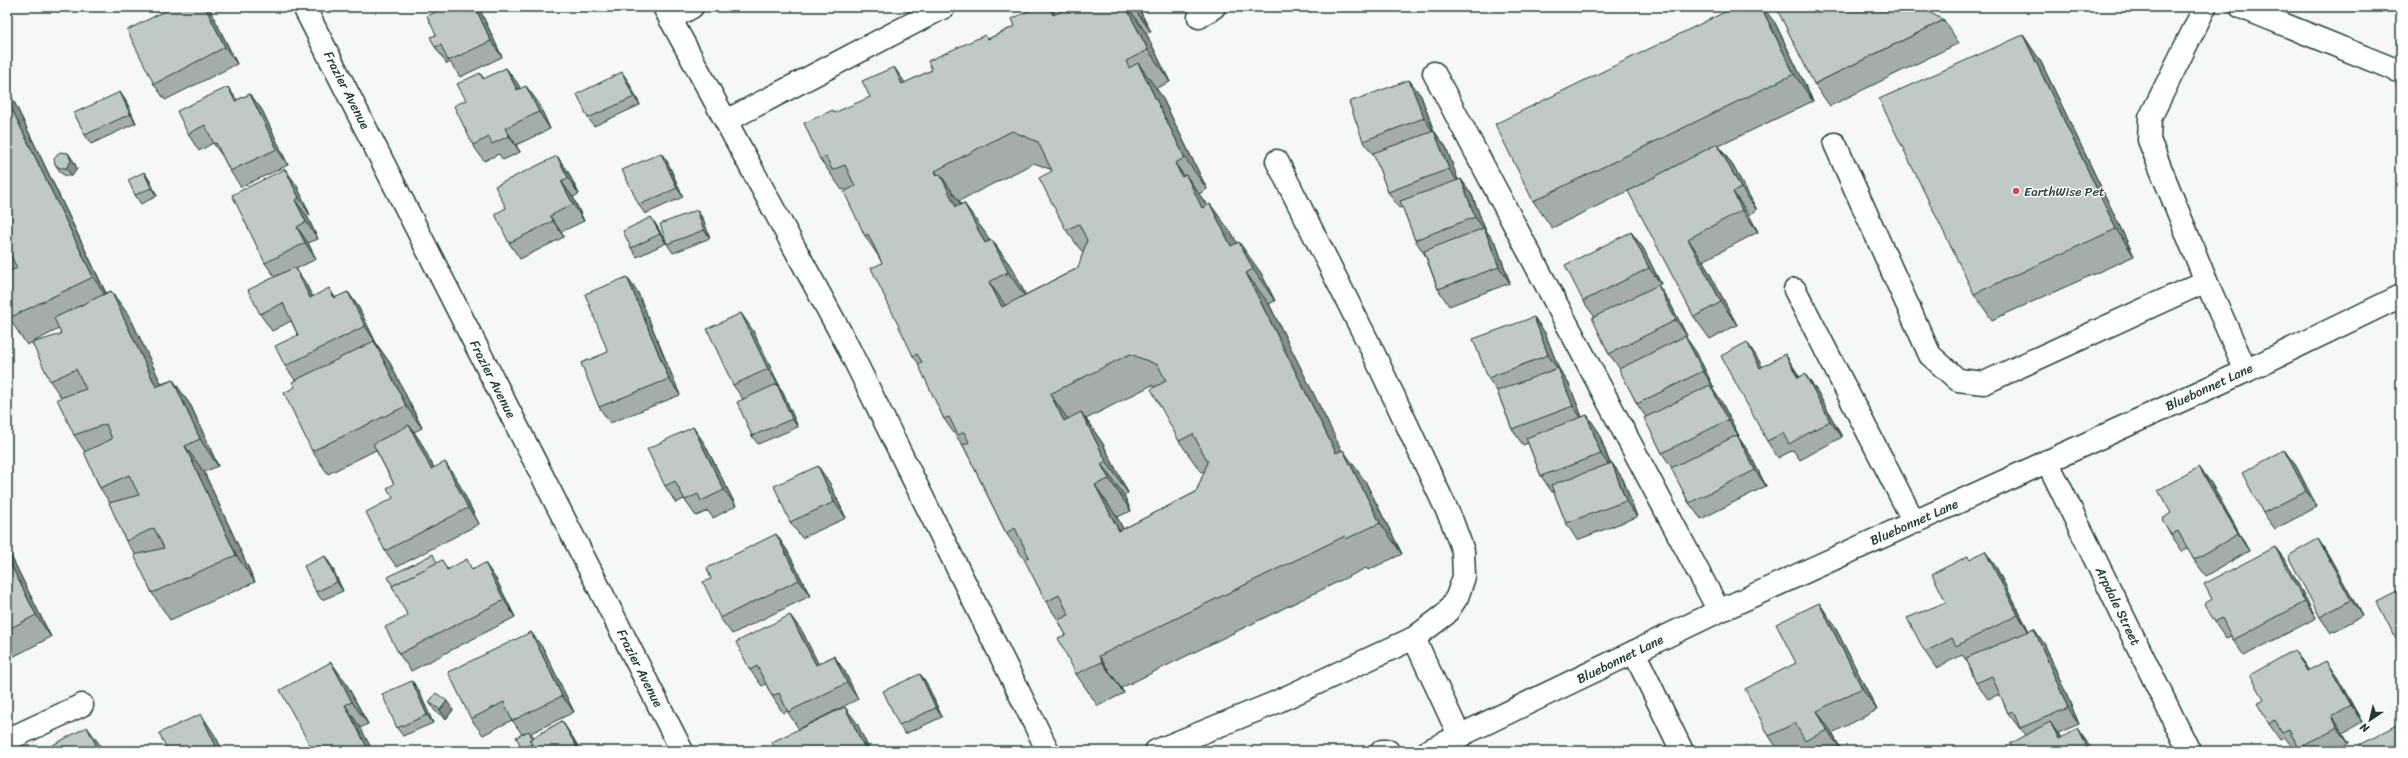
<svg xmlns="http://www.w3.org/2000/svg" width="2408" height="758" viewBox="0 0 2408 758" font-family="Sriracha,sans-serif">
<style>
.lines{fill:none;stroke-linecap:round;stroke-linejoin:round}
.minor-casing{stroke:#1f3d34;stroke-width:25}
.major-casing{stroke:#1f3d34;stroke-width:25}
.minor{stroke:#fff;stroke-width:22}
.major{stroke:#fff;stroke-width:22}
.wall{fill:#a5adaa;stroke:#1f3d34;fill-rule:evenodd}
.shaded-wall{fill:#868d8b;stroke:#1f3d34}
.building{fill:#c0c9c6;stroke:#1f3d34;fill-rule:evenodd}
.poi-dot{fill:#d1495b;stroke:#fff;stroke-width:1.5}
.labels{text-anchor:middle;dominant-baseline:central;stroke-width:3;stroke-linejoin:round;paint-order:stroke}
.street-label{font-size:13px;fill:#1f3d34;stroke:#fff}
.poi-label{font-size:13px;fill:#1f3d34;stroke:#fff;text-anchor:start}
</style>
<rect width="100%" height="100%" fill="#f6f7f7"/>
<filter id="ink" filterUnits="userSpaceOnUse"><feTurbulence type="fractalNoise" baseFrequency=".025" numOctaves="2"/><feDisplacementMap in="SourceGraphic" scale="8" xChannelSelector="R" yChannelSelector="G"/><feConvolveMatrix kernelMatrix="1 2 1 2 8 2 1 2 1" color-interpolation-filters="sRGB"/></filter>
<g filter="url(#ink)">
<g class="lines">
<g class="minor-casing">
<g id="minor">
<polyline points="304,7 682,751"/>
<polyline points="664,7 845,341 1048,751"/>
<polyline points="2205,7 2150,118 2149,140 2206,281 2246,371"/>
<polyline points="1199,17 1214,7"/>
<polyline points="670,19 692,7"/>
<polyline points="1434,73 1719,611"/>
<polyline points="726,121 944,7"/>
<polyline points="1835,144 1930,355 1958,380 1984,383 2206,281"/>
<polyline points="1795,290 1914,522"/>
<polyline points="2047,461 2189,751"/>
<polyline points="1414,638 1460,737"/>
<polyline points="1634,652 1682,751"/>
<polyline points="7,740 82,705"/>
<polyline points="1156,751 1272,704 1414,638 1446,614 1457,597 1464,577 1463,551 1452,521 1372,350 1277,161"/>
<polyline points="1382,751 1388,751"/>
<polyline points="1428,751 1719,611 2246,371 2401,296"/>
</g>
</g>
<g class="major-casing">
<polyline id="major" points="2241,7 2401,72"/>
</g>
<use href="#minor" class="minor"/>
<use href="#major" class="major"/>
</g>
<g class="wall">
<polygon points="173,7 208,7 210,10 237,64 165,100 154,84"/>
<path d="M1036,7H1050L1055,14L1065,10L1064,7H1138L1151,32L1146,33L1170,82L1156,88L1161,95L1207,189L1199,194L1207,205L1233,235L1236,243L1261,273L1275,301L1269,304L1341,450L1365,481L1402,554L1368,570L1366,568L1121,688L1124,693L1098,706L1076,674L1066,635L1058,620L1046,602L1025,560L1006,533L964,447L944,419L919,364L913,356L882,263L877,254L865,236L847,191L845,189L842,190L820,159L835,113L905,83L932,70L988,39L1015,26ZM1034,163L1052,170L1066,230L1083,253L1078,268L1025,295L1014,271L992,240L990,241L986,234L959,201ZM1152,385L1155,387L1179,441L1201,472L1205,471L1196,492L1123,529L1117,517L1131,511L1124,495L1128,493L1103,444L1086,419Z"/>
<polygon points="481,12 502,57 460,77 450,62 447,64 435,47"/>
<polygon points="1944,20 1959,43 1830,106 1814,84"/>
<polygon points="1775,23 1813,101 1719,146 1733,166 1757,210 1749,215 1758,232 1703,261 1737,325 1710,339 1694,317 1636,187 1552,228 1533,201"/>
<polygon points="2023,35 2041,62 2134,256 1992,320 1974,294"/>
<polygon points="506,68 518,84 520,89 538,102 550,129 516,145 520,152 503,160 499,154 484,161 473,145 466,100 480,73 484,79"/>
<polygon points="1409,80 1421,96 1434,131 1446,147 1458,180 1461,179 1472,195 1485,229 1496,244 1510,283 1449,306 1438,289 1425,255 1415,240 1403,207 1399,208 1388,192 1375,157 1363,141"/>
<polygon points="628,81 640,105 594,126 588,118"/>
<polygon points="7,87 106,293 111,291 130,317 161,384 173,380 191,406 218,466 204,472 255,582 170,620 152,593 136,555 126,541 110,503 100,488 85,452 74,435 61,397 50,381 61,334 59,329 27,345 7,315"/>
<polygon points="250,94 262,110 288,165 241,187 230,171 223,157 213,143 199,151 188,134 237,100"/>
<polygon points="126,101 136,123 91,144 85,135"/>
<polygon points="68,153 74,162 77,169 72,176 66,176 61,173 55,164"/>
<polygon points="557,156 568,172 579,194 573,197 584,221 561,232 564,237 520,259 509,243 506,208"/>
<polygon points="667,161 683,197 645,214 639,205"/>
<polygon points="285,169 297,186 310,215 307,216 318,239 308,243 316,259 296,269 306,284 312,296 336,298 348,292 359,308 376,343 390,363 422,428 414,432 420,441 434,468 456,478 479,524 397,567 385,551 393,498 394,484 376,450 328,474 312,451 295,387 295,380 285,366 298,335 291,321 272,331 260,314 275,277 265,263"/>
<polygon points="144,172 150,181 157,196 141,204 135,195"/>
<polygon points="697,210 703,219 710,238 673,253 667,244"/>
<polygon points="657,226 666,243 637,257 631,248"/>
<polygon points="1631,232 1643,248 1661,284 1658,285 1669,301 1687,336 1685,337 1696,352 1714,388 1712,389 1721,401 1739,436 1738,437 1748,451 1766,486 1701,519 1689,503 1672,468 1662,453 1646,417 1637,404 1620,369 1609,354 1594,316 1583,301"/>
<polygon points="638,293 680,395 610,423 599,407 608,352"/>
<polygon points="1534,317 1545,333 1559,369 1569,384 1582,417 1587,415 1598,431 1610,463 1612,463 1623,479 1637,517 1577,540 1566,523 1554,492 1552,492 1541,476 1528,443 1523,445 1512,429 1497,391 1488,378"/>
<polygon points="752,329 779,385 778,386 783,393 798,427 758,444 752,436 743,399 733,385"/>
<polygon points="1785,354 1796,371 1800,377 1805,374 1817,391 1842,437 1800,460 1793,450 1778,458 1767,441 1758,359 1762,367"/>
<polygon points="693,427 704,443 736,506 713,518 708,511 696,516 684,499 676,503 665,486"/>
<polygon points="2284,450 2296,466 2317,507 2275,529 2263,513"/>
<polygon points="2199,467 2211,483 2249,551 2206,576 2194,560 2188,548 2183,552 2171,535 2171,513"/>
<polygon points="829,482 846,518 802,538 790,522"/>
<polygon points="776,534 787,550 810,596 732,634 720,618 711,579"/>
<polygon points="2318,539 2329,556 2362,616 2331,633 2320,617"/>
<polygon points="2275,547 2287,563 2316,618 2244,656 2231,636 2226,638 2215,622 2212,599"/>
<polygon points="7,548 51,637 7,660"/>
<polygon points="1970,559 1996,567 2029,631 2034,629 2045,645 2079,724 2058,733 2061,738 2093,751 2026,735 2021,729 2020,729 2008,713 2000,694 1988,699 1976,683 1968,662 1962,655 1936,668 1925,652 1946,602"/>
<polygon points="439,562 448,569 474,569 496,579 515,617 411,671 399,654 408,616"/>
<polygon points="331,565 343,591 322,600 316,592"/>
<polygon points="1819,603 1834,625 1877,710 1832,733 1842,751 1812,751 1808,746 1799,751 1779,751 1769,736 1796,663"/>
<polygon points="802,631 818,664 834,656 845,672 858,699 799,729 787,711 783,713 772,696 766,684 762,686 750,670"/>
<polygon points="543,648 574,712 531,733 534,737 562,721 573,738 581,751 524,751 522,748 522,734 512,720 483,735 471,719"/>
<polygon points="2294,650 2308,670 2337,677 2362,722 2343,733 2349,743 2334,751 2302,751 2298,746 2293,749 2285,737 2280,740 2269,724"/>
<polygon points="331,662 347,685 368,724 313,751"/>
<polygon points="920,674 926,682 942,717 905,734 899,725"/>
<polygon points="412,681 418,689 433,723 403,736 397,728"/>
<polygon points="429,702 453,710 446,719 435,711"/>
</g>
<g class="shaded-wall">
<polygon points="205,7 208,7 210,10 237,64 225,47"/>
<polygon points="475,7 477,7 481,12 502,57 491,41"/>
<polygon points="1049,7 1050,7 1069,33 1053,15"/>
<polygon points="1126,7 1128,7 1146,33 1170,82 1148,50"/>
<polygon points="1133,7 1138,7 1151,32"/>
<polygon points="1761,7 1763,7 1775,23 1813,101 1794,74"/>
<polygon points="2023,35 2041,62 2134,256 2116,229"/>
<polygon points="1138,63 1161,95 1207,189 1185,158"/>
<polygon points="894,67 916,98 902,84"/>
<polygon points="506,68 518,84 528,106 517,90"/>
<polygon points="622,72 628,81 640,105 634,97"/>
<polygon points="1409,80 1421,96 1435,135 1424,118"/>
<polygon points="526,86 538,102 550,129 539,112"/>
<polygon points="7,87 111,304 93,277 7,99"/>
<polygon points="228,87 239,103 235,101"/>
<polygon points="120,92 126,101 136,123 130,114"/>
<polygon points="250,94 262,110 288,165 277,149"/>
<polygon points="505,128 516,145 520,152 509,136"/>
<polygon points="1434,131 1446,147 1460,185 1449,169"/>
<polygon points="1717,144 1733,166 1757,210 1741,188"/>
<polygon points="68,153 74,162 77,169 72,176 66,168"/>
<polygon points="661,153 667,161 683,197 677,188"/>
<polygon points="557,156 568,172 579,194 568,178"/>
<polygon points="1175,163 1191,186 1186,175 1208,207 1202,208 1182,177"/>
<polygon points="285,169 297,186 310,215 299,198"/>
<polygon points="935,171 946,187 940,174 962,206 956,207"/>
<polygon points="144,172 150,181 157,196 151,188"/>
<polygon points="1461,179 1472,195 1485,229 1496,244 1510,283 1499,267 1486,232 1475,217"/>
<polygon points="561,181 573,197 584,221 573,204"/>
<polygon points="1733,192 1749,215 1758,232 1742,210"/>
<polygon points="295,200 307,216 318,239 306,222"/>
<polygon points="964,203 986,234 1007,275 985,243"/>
<polygon points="1210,204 1233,235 1250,271 1231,246"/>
<polygon points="697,210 703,219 710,238 704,230"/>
<polygon points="550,216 561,232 564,237 553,221"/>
<polygon points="651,217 657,226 666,243 660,234"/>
<polygon points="297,227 308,243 316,259 305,243"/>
<polygon points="1631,232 1643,248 1661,284 1649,268"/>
<polygon points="1688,239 1703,261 1737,325 1721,302"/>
<polygon points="992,240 1014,271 1030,304 1008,272"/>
<polygon points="1239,242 1261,273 1275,301 1253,269"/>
<polygon points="295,267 306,284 321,314 310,298"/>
<polygon points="1246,273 1269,304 1359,485 1336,453"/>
<polygon points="627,277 638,293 680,395 669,379"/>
<polygon points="989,282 1011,313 1002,307"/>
<polygon points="1658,285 1669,301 1687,336 1676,320"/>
<polygon points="329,288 340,305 334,298"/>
<polygon points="111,291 130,317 175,413 156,387"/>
<polygon points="348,292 359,308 376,343 365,326"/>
<polygon points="741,313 752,329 779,385 768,369"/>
<polygon points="1534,317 1545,333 1559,369 1569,384 1584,422 1573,406 1559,371 1548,355"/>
<polygon points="1685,336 1696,352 1714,388 1703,371"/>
<polygon points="374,341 390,363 422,428 406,406"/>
<polygon points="1747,342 1758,359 1772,384 1760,368"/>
<polygon points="1785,354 1796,371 1809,394 1798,378"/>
<polygon points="1805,374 1817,391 1842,437 1830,421"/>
<polygon points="173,380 191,406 218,466 200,439"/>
<polygon points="777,384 783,393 798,427 792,419"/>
<polygon points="1710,385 1721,401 1739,436 1728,420"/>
<polygon points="1050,394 1073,426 1064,421"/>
<polygon points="1081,412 1103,444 1128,493 1106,461"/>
<polygon points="1587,415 1598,431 1612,470 1601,454"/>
<polygon points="409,425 420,441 443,485 431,469"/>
<polygon points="693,427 704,443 736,506 724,490"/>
<polygon points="1737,435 1748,451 1766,486 1755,470"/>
<polygon points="185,446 204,472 255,582 236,555"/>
<polygon points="1343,450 1365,481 1402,554 1380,523"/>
<polygon points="2284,450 2296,466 2317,507 2306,491"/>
<polygon points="445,462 456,478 479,524 468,508"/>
<polygon points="1612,463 1623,479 1637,517 1626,501"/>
<polygon points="1101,464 1124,495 1131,511 1109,479"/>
<polygon points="818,466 829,482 846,518 834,502"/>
<polygon points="2199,467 2211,483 2249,551 2238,534"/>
<polygon points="1095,485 1117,517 1141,563 1119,531"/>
<polygon points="776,534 787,550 810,596 799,580"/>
<polygon points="2318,539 2329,556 2362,616 2351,600"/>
<polygon points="2275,547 2287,563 2316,618 2305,602"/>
<polygon points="7,548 51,637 36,615 7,557"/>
<polygon points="1985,551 1996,567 2029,632 2018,615"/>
<polygon points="325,556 331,565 343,591 337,582"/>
<polygon points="485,563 496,579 515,617 504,600"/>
<polygon points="1819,603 1834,625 1877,710 1862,688"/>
<polygon points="790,615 802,631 827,681 816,665"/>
<polygon points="2034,629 2045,645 2079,724 2068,708"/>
<polygon points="531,632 543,648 574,712 562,696"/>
<polygon points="2294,650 2306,666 2318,687 2307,671"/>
<polygon points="834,656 845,672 858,699 847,683"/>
<polygon points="1099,656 1121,688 1124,693 1102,662"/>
<polygon points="2326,661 2337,677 2362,722 2351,705"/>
<polygon points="331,662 347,685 368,724 352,702"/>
<polygon points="920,674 926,682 942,717 936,708"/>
<polygon points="412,681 418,689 433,723 427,715"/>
<polygon points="447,701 453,710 446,719 440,710"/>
<polygon points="345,705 360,727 373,751 369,751"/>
<polygon points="845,707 857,723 870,751 866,751"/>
<polygon points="1817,711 1832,733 1842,751 1827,730"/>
<polygon points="201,714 216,737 223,751 218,751"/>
<polygon points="2332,716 2343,733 2349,743 2337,727"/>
<polygon points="562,721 573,738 581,751 579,751"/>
<polygon points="2050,722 2066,745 2059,739"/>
<polygon points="87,727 103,749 104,751 99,751"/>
<polygon points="2078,729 2093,751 2089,751"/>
</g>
<g class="building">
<polygon points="173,7 205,7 225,47 154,84 127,30"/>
<polygon points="446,7 475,7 491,41 448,61 441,45 435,47 430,37 436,35 427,16"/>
<path d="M1036,7H1049L1053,15L1065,10L1064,7H1126L1148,50L1126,61L1129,68L1138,63L1185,158L1175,163L1182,177L1186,175L1202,208L1210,204L1231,246L1239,242L1253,269L1246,273L1336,453L1343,450L1380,523L1346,539L1345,536L1099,656L1102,662L1076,674L1058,638L1066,635L1058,620L1069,615L1059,595L1046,602L1024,559L1029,557L1015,528L1006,533L963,445L969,442L964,432L958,435L949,417L944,419L918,364L922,362L917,354L913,356L871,268L882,263L868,234L865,236L844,192L855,186L845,165L832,170L826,156L820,159L804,123L833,110L834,113L870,97L862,81L894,67L902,84L932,70L928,61L985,35L988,39L1015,26L1012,19ZM1012,131L1038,142L1052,171L1039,178L1066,230L1079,224L1087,240L1078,268L1002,307L989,282L1008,272L992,240L985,243L964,203L956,207L940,174L937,176L935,171ZM1130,354L1158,365L1166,381L1151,389L1179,441L1193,434L1208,462L1196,492L1119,531L1095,485L1109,479L1101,464L1106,461L1081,412L1064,421L1050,394Z"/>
<polygon points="1735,7 1761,7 1794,74 1533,201 1495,124"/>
<polygon points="1776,7 1919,7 1944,20 1814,84"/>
<polygon points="2023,35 2116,229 1974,294 1879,99"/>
<polygon points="506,68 517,90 526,86 539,112 505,128 509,136 492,144 489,137 473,145 454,106 466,100 457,84 480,73 483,79"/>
<polygon points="622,72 634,97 588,118 577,94"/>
<polygon points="1409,80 1424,118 1363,141 1349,102"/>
<polygon points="228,87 235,101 250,94 277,149 230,171 216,143 214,144 205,125 188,134 177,111"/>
<polygon points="120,92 130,114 85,135 74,113"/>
<polygon points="7,99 93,277 9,318 7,315 7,273 17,268 9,252 7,253"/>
<polygon points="1434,131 1449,169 1388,192 1373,153"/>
<polygon points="1717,144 1741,188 1733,192 1742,210 1688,239 1721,302 1694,317 1628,191"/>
<polygon points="60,152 68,153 71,161 66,168 60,168 55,164 54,159"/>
<polygon points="661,153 677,188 639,205 622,170"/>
<polygon points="557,156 568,178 561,181 573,204 550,216 553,221 509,243 495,214 506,208 495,186"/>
<polygon points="285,169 299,198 295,200 306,222 297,227 305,243 265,263 232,195"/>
<polygon points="144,172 151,188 135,195 128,180"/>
<polygon points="1461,179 1475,217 1415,240 1400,201"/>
<polygon points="697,210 704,230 667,244 660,224"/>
<polygon points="651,217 660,234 631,248 623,231"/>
<polygon points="1484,228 1499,267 1438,289 1424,251"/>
<polygon points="1631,232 1649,268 1583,301 1565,265"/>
<polygon points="295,267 310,298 329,288 334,298 348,292 365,326 285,366 275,346 298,335 283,303 260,314 248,290"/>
<polygon points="627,277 669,379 599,407 581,363 608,352 585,294"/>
<polygon points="1658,285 1676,320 1609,354 1592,318"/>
<polygon points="111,291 156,387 173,380 200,439 185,446 236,555 152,593 134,555 164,548 154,528 126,541 109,503 139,495 129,475 100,488 84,452 112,439 106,424 74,435 57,399 86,389 76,369 50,381 32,343 61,334 54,318"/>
<polygon points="741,313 768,369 733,385 707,329"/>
<polygon points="1534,317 1548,355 1488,378 1473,339"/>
<polygon points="1685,336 1703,371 1637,404 1619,369"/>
<polygon points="374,341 406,406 312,451 284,393 295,387 292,382"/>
<polygon points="1747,342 1760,368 1785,354 1798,378 1805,374 1830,421 1789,444 1783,433 1767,441 1721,356"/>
<polygon points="1558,368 1573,406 1512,429 1497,391"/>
<polygon points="777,384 792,419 752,436 737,402"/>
<polygon points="1710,385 1728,420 1662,453 1644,418"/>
<polygon points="1587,415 1601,454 1541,476 1526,438"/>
<polygon points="409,425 431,469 445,462 468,508 385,551 366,512 393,498 387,488 394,484 373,444"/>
<polygon points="693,427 724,490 701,501 698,494 685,500 675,481 665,486 647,449"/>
<polygon points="1737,435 1755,470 1689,503 1671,468"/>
<polygon points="2284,450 2306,491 2263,513 2242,473"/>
<polygon points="1612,463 1626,501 1566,523 1551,485"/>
<polygon points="818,466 834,502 790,522 774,486"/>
<polygon points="2199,467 2238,534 2194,560 2178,531 2171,535 2162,519 2171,513 2158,490"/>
<polygon points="776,534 799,580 720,618 703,582 711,579 707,568"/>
<polygon points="2318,539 2351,600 2320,617 2288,556"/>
<polygon points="2275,547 2305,602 2233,640 2222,618 2215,622 2204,604 2212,599 2204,584"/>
<polygon points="1985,551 2018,615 1956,646 1952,638 1925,652 1907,618 1946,602 1932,574 1968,556 1970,559"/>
<polygon points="433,554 437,563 392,586 396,593 388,577"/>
<polygon points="325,556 337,582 316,592 304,566"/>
<polygon points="7,557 36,615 7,630"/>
<polygon points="467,559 472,570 485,563 504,600 399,654 385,627 408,616 392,586 442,560 447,570"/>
<polygon points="2401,590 2401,649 2377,602"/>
<polygon points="1819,603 1862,688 1817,711 1827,730 1805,741 1795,723 1769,736 1745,689 1796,663 1776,624"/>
<polygon points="790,615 816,665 834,656 847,683 788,712 779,693 772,696 757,666 750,670 736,642"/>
<polygon points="2034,629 2068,708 2020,728 2013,711 2008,713 1992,676 1976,683 1966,658"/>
<polygon points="531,632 562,696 512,721 504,702 471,719 448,672"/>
<polygon points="2294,650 2307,671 2326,661 2351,705 2332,716 2337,727 2299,748 2289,729 2282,732 2275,720 2269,724 2257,703 2264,699 2250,675"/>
<polygon points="331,662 352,702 345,705 369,751 313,751 280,690"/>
<polygon points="920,674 936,708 899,725 883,691"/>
<polygon points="412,681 427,715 397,728 382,694"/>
<polygon points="436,693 447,701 440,710 429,702"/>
<polygon points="845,707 866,751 776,751 772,742"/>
<polygon points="201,714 218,751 168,751 159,733"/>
<polygon points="562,721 579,751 536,751 529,740"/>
<polygon points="2050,722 2059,739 2078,729 2089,751 2014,751 2010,744"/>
<polygon points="2401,723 2401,751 2364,751 2360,745"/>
<polygon points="87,727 99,751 46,751 45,749"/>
<polygon points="529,731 532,738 529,740 532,744 522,748 516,737"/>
</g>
</g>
<circle class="poi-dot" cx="2016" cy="191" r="4"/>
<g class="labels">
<g class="street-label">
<text transform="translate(347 90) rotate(63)">Frazier Avenue</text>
<text transform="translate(493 379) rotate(63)">Frazier Avenue</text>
<text transform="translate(2209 387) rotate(-25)">Bluebonnet Lane</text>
<text transform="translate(1914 522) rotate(-24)">Bluebonnet Lane</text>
<text transform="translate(2118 606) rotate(64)">Arpdale Street</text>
<text transform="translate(1620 659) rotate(-26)">Bluebonnet Lane</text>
<text transform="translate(640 668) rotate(63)">Frazier Avenue</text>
</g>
<g class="poi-label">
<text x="2024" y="191">EarthWise Pet</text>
</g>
</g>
<rect width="2408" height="758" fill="none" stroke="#fff" stroke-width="24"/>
<rect x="12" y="12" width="2384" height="734" fill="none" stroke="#1f3d34" stroke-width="1.5" filter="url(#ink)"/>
<g transform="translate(2370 720) rotate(215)" stroke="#ffffff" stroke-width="3" paint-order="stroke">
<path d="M0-3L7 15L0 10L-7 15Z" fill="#1f3d34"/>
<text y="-6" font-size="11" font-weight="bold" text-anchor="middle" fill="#1f3d34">N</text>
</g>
</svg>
